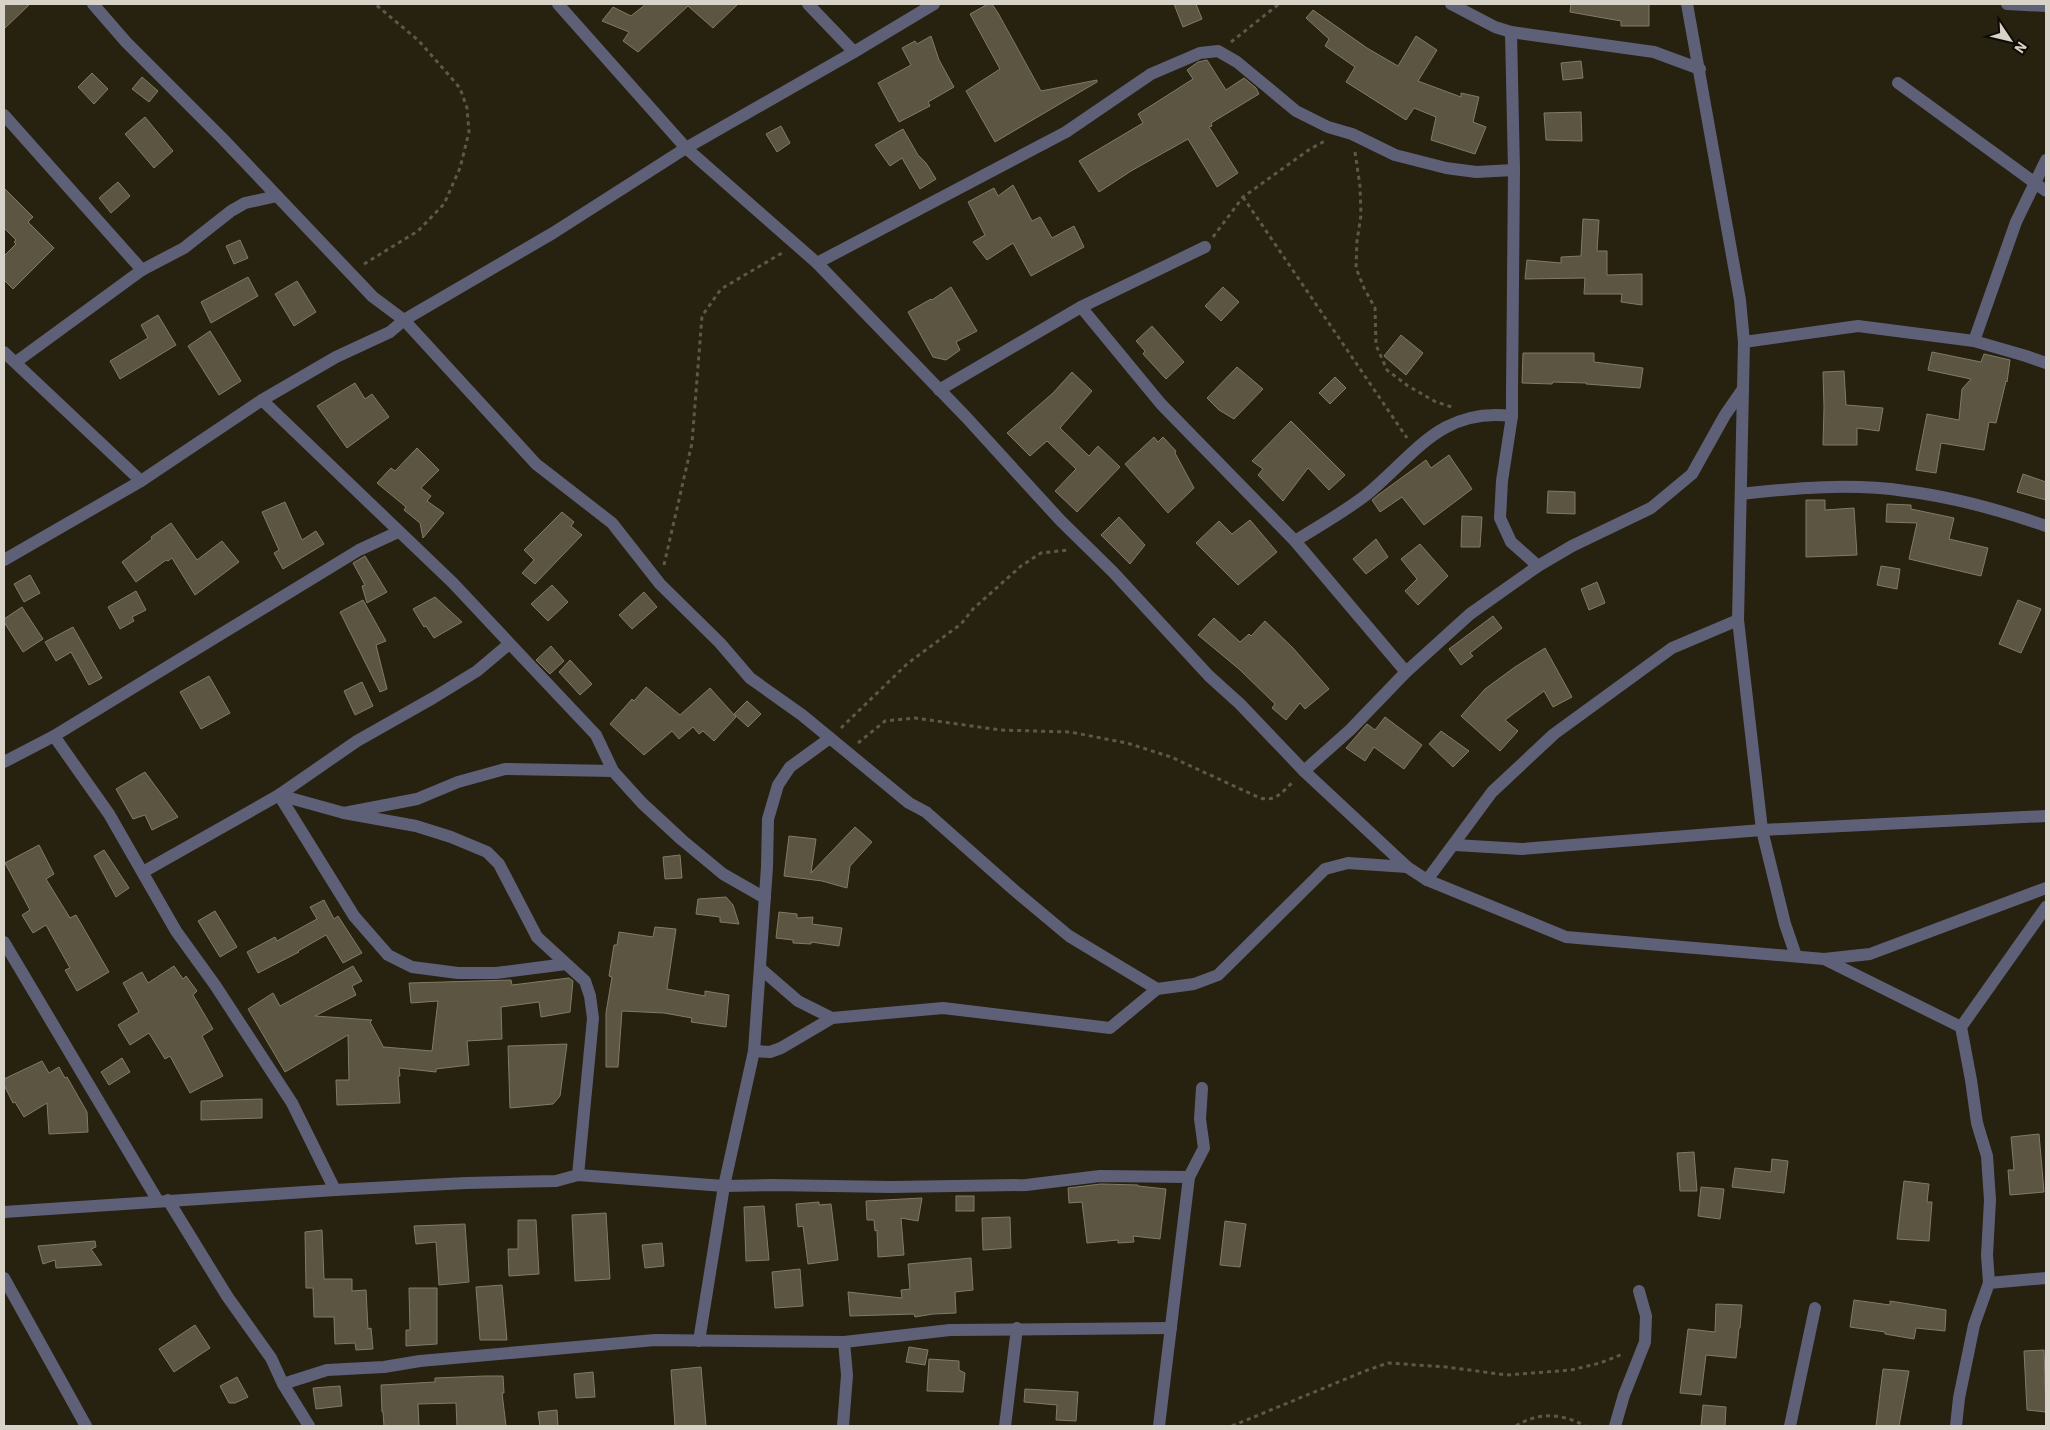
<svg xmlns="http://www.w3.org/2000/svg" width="2050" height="1430" viewBox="0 0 2050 1430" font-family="'IBM Plex Sans',sans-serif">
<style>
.building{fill:#5b5542;stroke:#817a67}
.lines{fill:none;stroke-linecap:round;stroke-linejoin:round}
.path{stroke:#5e5849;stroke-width:3;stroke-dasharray:4 4;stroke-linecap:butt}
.minor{stroke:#5e6078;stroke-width:12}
</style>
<rect width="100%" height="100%" fill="#272110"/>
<g class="building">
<polygon points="4,4 30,4 4,29"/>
<polygon points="646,4 738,4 713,28 688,6 638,52 623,41 629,32 602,21 613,7 631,16"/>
<polygon points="988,4 992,4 998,13 1041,91 1097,80 1097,82 995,142 966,91 1000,69 970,14"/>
<polygon points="1174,4 1196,4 1202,19 1183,27"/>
<polygon points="1571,4 1649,4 1649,26 1621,26 1621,21 1570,12"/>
<polygon points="1313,10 1367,48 1398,66 1416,36 1437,50 1418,81 1461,97 1461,93 1479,97 1473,122 1486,127 1475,154 1431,140 1436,117 1414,108 1406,120 1346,82 1355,67 1325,46 1329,39 1306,18"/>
<polygon points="931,36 939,60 954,87 928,102 930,106 899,122 878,83 911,65 902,48 915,41 917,44"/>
<polygon points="1207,60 1226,90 1244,78 1256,88 1259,94 1211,123 1212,126 1209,127 1238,173 1217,187 1188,139 1131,171 1099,192 1079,161 1143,123 1138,114 1193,79 1187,70 1198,62"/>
<polygon points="1581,61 1583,78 1563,80 1561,63"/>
<polygon points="92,73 108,89 94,104 78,87"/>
<polygon points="142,77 158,91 149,102 132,89"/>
<polygon points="1581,112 1582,141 1546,140 1544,113"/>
<polygon points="145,117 173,151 154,168 125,134"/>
<polygon points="781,126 790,143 777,152 766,134"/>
<polygon points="903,129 918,155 926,163 936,179 920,189 902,158 890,166 875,145"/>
<polygon points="118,182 130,196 111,213 99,198"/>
<polygon points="1013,185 1032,221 1040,217 1052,238 1074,226 1084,247 1031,276 1013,243 987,260 973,242 985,235 968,202 994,188 998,196"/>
<polygon points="4,188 33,217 28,222 54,248 13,289 4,280 4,256 16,244 14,242 16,240 4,228"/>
<polygon points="1583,219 1599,220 1597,251 1607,251 1607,275 1642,274 1642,305 1621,302 1622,294 1584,294 1585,278 1525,279 1527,260 1561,263 1561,257 1581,256"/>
<polygon points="240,240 248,258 234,264 226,246"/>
<polygon points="248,277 258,296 211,323 201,302"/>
<polygon points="297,281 316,312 294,326 275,294"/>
<polygon points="951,287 977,331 956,342 960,350 946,360 933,357 908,312 931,299 932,300"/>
<polygon points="1223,287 1239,302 1221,321 1205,306"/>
<polygon points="158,315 176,345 120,379 110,361 148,338 141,325"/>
<polygon points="1152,326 1184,362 1166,379 1143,354 1145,351 1136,341"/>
<polygon points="210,331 241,381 219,395 188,346"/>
<polygon points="1401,335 1423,353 1406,375 1384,356"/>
<polygon points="1932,352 1981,362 1984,354 2010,360 2007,382 2006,381 1996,423 1989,422 1984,450 1941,443 1936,473 1916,470 1927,414 1959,420 1962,389 1971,379 1928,370"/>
<polygon points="1523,353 1594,353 1594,362 1643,368 1640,388 1586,384 1587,383 1553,382 1552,384 1522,383"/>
<polygon points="1237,367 1263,389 1234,419 1219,410 1207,398"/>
<polygon points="1844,371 1846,405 1883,408 1879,431 1857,428 1857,445 1823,445 1824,407 1823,372"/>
<polygon points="1072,372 1092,391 1060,428 1089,456 1098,446 1120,467 1077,512 1055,491 1076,469 1047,441 1030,456 1007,433 1053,393"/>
<polygon points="1335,377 1346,388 1330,404 1319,393"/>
<polygon points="355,383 365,399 372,394 389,417 347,448 317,406"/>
<polygon points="1291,421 1345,475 1329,490 1308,468 1283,501 1258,475 1263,469 1252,461"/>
<polygon points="1154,437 1158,442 1163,437 1176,451 1175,453 1194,488 1168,513 1125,464"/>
<polygon points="417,448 439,470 421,488 431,496 427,501 444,513 423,538 420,523 404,510 406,507 377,483 391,468 395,471"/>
<polygon points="1449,455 1472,489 1424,525 1402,497 1380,512 1372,500 1378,495 1426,460 1431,468"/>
<polygon points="2023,474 2046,482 2046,500 2017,492"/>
<polygon points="1548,491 1575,492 1575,514 1547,513"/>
<polygon points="1806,500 1825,500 1825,510 1854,508 1857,555 1806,557"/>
<polygon points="285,502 302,540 316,531 324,544 283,569 274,553 279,550 262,512"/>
<polygon points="1887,504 1911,505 1911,509 1954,518 1949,539 1988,548 1981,576 1909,559 1917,523 1886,522"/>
<polygon points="562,512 574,522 571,526 582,535 535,584 522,573 534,560 524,550"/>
<polygon points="1462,516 1482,517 1480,547 1461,547"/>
<polygon points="1119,517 1145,545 1130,564 1101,535"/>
<polygon points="1250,520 1277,552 1238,585 1196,543 1219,521 1232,534"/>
<polygon points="171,523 197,560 222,541 239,562 195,595 172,558 168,561 166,560 136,582 122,562 152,539 151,537"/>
<polygon points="1376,539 1388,557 1366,574 1353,559"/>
<polygon points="1420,544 1448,576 1418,605 1405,591 1417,579 1401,559"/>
<polygon points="365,556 387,592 367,603 362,586 365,585 353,563"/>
<polygon points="1881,566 1900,569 1897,589 1877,585"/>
<polygon points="30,575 40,593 24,602 14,584"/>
<polygon points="1597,582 1605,603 1589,610 1581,589"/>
<polygon points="552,585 568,602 548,621 531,604"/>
<polygon points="136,591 146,610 132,617 134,621 120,629 108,607"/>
<polygon points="644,592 657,607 632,629 619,615"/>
<polygon points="435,597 462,622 434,638 426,626 424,627 413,609"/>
<polygon points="363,600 386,641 376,645 387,689 380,692 340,612"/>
<polygon points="2018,600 2041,609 2021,653 1999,644"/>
<polygon points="22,607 43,639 23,652 4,622 4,619"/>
<polygon points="1493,616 1502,628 1470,653 1473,656 1461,665 1449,649"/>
<polygon points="1214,618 1240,642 1249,634 1251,636 1265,621 1293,648 1329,689 1305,709 1300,703 1286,720 1272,708 1275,704 1239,669 1198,635"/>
<polygon points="73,627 102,678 89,685 71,652 56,661 45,642"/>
<polygon points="551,646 564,661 550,674 536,660"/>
<polygon points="1545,648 1572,697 1553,707 1544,691 1505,720 1518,731 1500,751 1461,716 1485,689 1515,667"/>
<polygon points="570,660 592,684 580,695 559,672"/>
<polygon points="209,676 230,713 201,729 180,692"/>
<polygon points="362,682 373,706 355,715 344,691"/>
<polygon points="646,687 680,715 710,688 736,717 714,741 703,731 699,734 693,727 679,739 672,731 644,755 610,724 632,699 634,701"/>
<polygon points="747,701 761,714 748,727 734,714"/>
<polygon points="1385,717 1422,745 1404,769 1374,747 1365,761 1346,748 1367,724 1375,730"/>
<polygon points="1441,731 1469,751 1453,767 1429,744"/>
<polygon points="145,772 178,817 152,830 145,815 133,819 116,789"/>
<polygon points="855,827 872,842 850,866 847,888 822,881 784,876 789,836 816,839 811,873"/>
<polygon points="39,845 54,874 46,879 70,918 76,915 109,972 77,991 65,970 70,968 46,925 33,933 22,915 30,910 5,863"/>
<polygon points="104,850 129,888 116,897 94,856"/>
<polygon points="680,855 682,878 665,879 663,857"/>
<polygon points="726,897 733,905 739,924 720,922 720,917 696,914 698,899"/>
<polygon points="324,900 334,919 338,916 362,953 343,963 326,935 298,951 299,952 258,973 247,952 275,937 277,941 317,919 310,907"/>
<polygon points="215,911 237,947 220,957 198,921"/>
<polygon points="779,912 797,914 797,918 813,917 812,924 842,928 839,946 811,942 811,944 793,943 793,940 776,938"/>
<polygon points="655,927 676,929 667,989 705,996 705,991 729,995 726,1027 691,1022 692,1018 664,1013 622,1011 618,1067 606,1067 606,1013 612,977 609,976 614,945 617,945 619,932 653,937"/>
<polygon points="174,966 183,979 186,976 197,991 193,995 213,1029 202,1036 223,1076 190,1093 170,1056 165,1059 149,1033 130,1045 118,1025 139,1012 123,983 142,972 148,983"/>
<polygon points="353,966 362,981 352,986 356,995 315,1016 372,1020 370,1022 384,1048 384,1047 432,1051 438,1001 411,1003 409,983 511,980 512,985 569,978 573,981 570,1012 541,1017 539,1002 501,1007 502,1039 467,1041 469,1065 436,1069 436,1072 399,1068 400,1076 398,1076 400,1103 337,1105 336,1080 349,1080 348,1035 285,1072 248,1009 273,993 280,1006"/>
<polygon points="567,1044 560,1096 553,1104 510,1108 508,1046"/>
<polygon points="122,1058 130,1072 109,1085 101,1072"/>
<polygon points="42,1061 49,1073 59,1067 65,1078 67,1077 87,1112 88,1132 49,1134 47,1103 24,1117 15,1102 13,1103 4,1085 4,1079"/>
<polygon points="262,1099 262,1118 201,1120 201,1101"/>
<polygon points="2039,1134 2044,1192 2010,1195 2008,1170 2014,1170 2011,1137"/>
<polygon points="1694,1152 1697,1191 1680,1191 1677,1153"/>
<polygon points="1772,1159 1788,1161 1784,1193 1732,1187 1735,1168 1771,1172"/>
<polygon points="1904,1181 1929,1184 1927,1202 1932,1202 1929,1241 1897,1239"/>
<polygon points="1101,1184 1138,1185 1138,1186 1166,1189 1160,1239 1133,1236 1134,1242 1118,1243 1118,1240 1087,1243 1082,1202 1069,1203 1068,1188"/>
<polygon points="1701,1187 1724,1189 1720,1219 1698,1216"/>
<rect x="956" y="1196" width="18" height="15"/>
<polygon points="922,1198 918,1221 901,1218 904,1255 878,1257 877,1230 875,1231 874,1220 867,1220 866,1201"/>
<polygon points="819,1202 819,1205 831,1204 838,1260 808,1264 803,1226 798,1227 796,1204"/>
<polygon points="764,1206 769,1260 746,1261 744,1207"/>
<polygon points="606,1213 610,1279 575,1281 572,1215"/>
<polygon points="1010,1217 1011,1248 983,1250 982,1218"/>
<polygon points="518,1220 536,1220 539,1274 509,1276 508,1249 518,1249"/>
<polygon points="1225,1221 1246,1224 1240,1267 1220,1265"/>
<polygon points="465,1224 469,1282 439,1285 436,1242 416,1244 414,1226"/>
<polygon points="322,1230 324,1279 352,1279 352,1291 366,1290 368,1329 371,1328 373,1349 356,1350 355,1343 335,1344 334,1317 314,1317 313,1288 306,1288 305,1232"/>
<polygon points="95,1241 96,1247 91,1249 102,1265 56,1268 55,1260 43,1264 38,1246"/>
<polygon points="662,1243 664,1266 645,1268 642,1245"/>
<polygon points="971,1258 973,1290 955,1292 956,1313 933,1314 915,1317 914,1314 850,1316 848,1292 902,1298 901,1290 910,1289 908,1264"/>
<polygon points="800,1269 803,1306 775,1308 772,1272"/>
<polygon points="502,1285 507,1340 480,1340 476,1287"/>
<polygon points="409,1288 437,1288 437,1344 406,1346 406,1330 410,1330"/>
<polygon points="1854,1300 1890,1305 1890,1301 1946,1310 1945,1331 1916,1328 1914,1339 1885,1334 1885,1332 1850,1327"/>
<polygon points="1716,1304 1742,1305 1740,1328 1739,1328 1736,1358 1706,1355 1701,1395 1680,1393 1688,1329 1715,1332"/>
<polygon points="195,1325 210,1348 174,1372 159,1349"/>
<polygon points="909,1347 928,1350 925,1365 906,1362"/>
<polygon points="2044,1350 2046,1412 2027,1410 2024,1351"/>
<polygon points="929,1359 959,1361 959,1370 965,1373 963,1392 927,1391"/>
<polygon points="701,1367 706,1426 675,1426 671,1370"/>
<polygon points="1883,1369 1909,1371 1899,1426 1876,1426"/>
<polygon points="593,1372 595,1397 576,1398 574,1374"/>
<polygon points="485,1376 503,1376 504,1393 502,1393 506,1426 457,1426 456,1403 418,1404 419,1426 384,1426 383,1412 382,1412 381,1385 435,1382 435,1378"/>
<polygon points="237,1377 248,1397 235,1403 229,1403 220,1386"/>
<polygon points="340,1386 342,1406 316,1409 313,1388"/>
<polygon points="1025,1389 1078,1392 1076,1421 1056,1420 1057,1405 1024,1402"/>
<polygon points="1703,1405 1726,1407 1725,1426 1701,1426"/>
<polygon points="557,1410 558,1426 540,1426 538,1412"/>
</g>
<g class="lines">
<g class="path">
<polyline points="1231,42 1279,4"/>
<polyline points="1355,152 1360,186 1361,215 1357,241 1356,268 1364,288 1375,308 1376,345 1387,370 1408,386 1436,402 1452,407"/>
<polyline points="1243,197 1407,438"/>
<polyline points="1213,237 1243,197 1310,149 1325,141"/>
<polyline points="364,264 418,231 444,204 460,168 469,132 467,108 460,88 419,41 375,4"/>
<polyline points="664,565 692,443 702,316 721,289 782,253"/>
<polyline points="841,728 908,663 961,624 973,609 1021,566 1041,553 1068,550"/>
<path d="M858,743L885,721L915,718L1000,730L1070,732L1127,743L1171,757L1260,798C1276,802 1282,792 1293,782"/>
<polyline points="1232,1426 1365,1371 1388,1363 1446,1367 1507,1375 1571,1370 1600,1363 1623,1354"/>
<path d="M1516,1426C1538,1412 1562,1413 1585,1426"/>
</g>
<g class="minor">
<polyline points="93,4 126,42 222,138 373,297 404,320 536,464 612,523 660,584 720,643 750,678 802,715 909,803 926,812 1014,890 1069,936 1157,989"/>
<polyline points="558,4 686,148 817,263 966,417 1060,520 1113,572 1209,676 1240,704 1304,771 1407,867 1427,880 1566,937 1824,959 1870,954 2046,888"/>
<polyline points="808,4 854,52"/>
<polyline points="1451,4 1495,27 1511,32 1654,52 1700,69"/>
<polyline points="2007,4 2046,6"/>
<polyline points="1511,32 1514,170 1512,395 1512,416 1502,481 1500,518 1511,542 1538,566"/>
<polyline points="1898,83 2046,191"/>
<polyline points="4,115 142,270"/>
<polyline points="817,263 1066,132 1151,74 1200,53 1218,51 1237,62 1296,111 1328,127 1352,134 1395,155 1446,168 1476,172 1514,170"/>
<polyline points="1081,307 1161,404 1295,541 1406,672"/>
<polyline points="1974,341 2016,222 2046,160"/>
<polyline points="1744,342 1858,326 1974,341 2026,356 2046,363"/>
<polyline points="4,352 141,481"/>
<polyline points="16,362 142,270 184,248 231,211 245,203 277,196"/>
<polyline points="939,390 1081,307 1205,247"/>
<polyline points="262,400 453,583 528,663 596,735 613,771 642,803 682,840 723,874 765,898"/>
<path d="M1741,494C1795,488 1851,483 1905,491C1954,497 2000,510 2046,526"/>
<path d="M1295,541C1319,526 1344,512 1366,495C1414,456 1440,407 1512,416"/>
<polyline points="4,560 141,481 262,400 336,357 390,332 404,320 553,233 686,148 854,52 934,4"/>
<polyline points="1738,620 1762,830 1785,924 1796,956"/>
<polyline points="54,736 109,814 176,931 215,985 292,1103 335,1190"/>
<polyline points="4,762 54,736 359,550 398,532"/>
<polyline points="1304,771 1350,730 1406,672 1470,614 1538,566 1572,546 1651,508 1692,474 1725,415 1743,389"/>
<polyline points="279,795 354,916 388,955 412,967 458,973 496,973 566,964"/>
<polyline points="279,795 344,813 417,799 458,782 505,769 613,771"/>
<polyline points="344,813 416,826 451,837 487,852 499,864 537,937 585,981 590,996 593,1018 578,1175"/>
<polyline points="1455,845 1522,849 1762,830 2046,816"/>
<polyline points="143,872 279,795 357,741 433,698 477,671 509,644"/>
<polyline points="1427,880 1492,792 1554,734 1672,648 1738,620 1744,342 1740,300 1687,4"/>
<polyline points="4,942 158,1201"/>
<polyline points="1824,959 1961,1027"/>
<polyline points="761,969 798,1001 832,1018"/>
<polyline points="754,1051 770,1052 781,1048 832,1018 943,1008 1110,1028 1157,989 1194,984 1218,975 1325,869 1348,863 1407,867"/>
<polyline points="168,1200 227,1296 271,1358 283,1384 309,1426"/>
<polyline points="4,1212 335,1190 466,1183 556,1181 578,1175 724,1186 772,1185 891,1187 1026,1185 1100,1176 1189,1177"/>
<polyline points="4,1278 86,1426"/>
<polyline points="1989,1283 2046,1278"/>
<polyline points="699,1341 724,1186 754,1051 767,867 768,819 778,785 790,767 830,738"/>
<polyline points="283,1384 327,1370 384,1367 420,1361 655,1340 844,1342 950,1330 1171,1328"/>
<polyline points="843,1426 847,1375 844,1342"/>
<polyline points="1005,1426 1017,1328"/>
<polyline points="1159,1426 1189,1177 1204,1148 1200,1119 1202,1088"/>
<polyline points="1615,1426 1624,1395 1645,1342 1646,1316 1639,1291"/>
<polyline points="1790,1426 1815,1308"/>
<polyline points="1956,1426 1959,1398 1974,1325 1989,1283 1987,1255 1990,1200 1987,1156 1977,1123 1971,1080 1961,1027 2046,907"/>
</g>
</g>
<rect width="2050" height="1430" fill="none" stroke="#d7d3c8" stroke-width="10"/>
<g transform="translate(2010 40) rotate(125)" stroke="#0e0b05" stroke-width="4" paint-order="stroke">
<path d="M0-4L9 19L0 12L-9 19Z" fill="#d7d3c8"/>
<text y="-8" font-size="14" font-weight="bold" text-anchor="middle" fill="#d7d3c8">N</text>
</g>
</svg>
